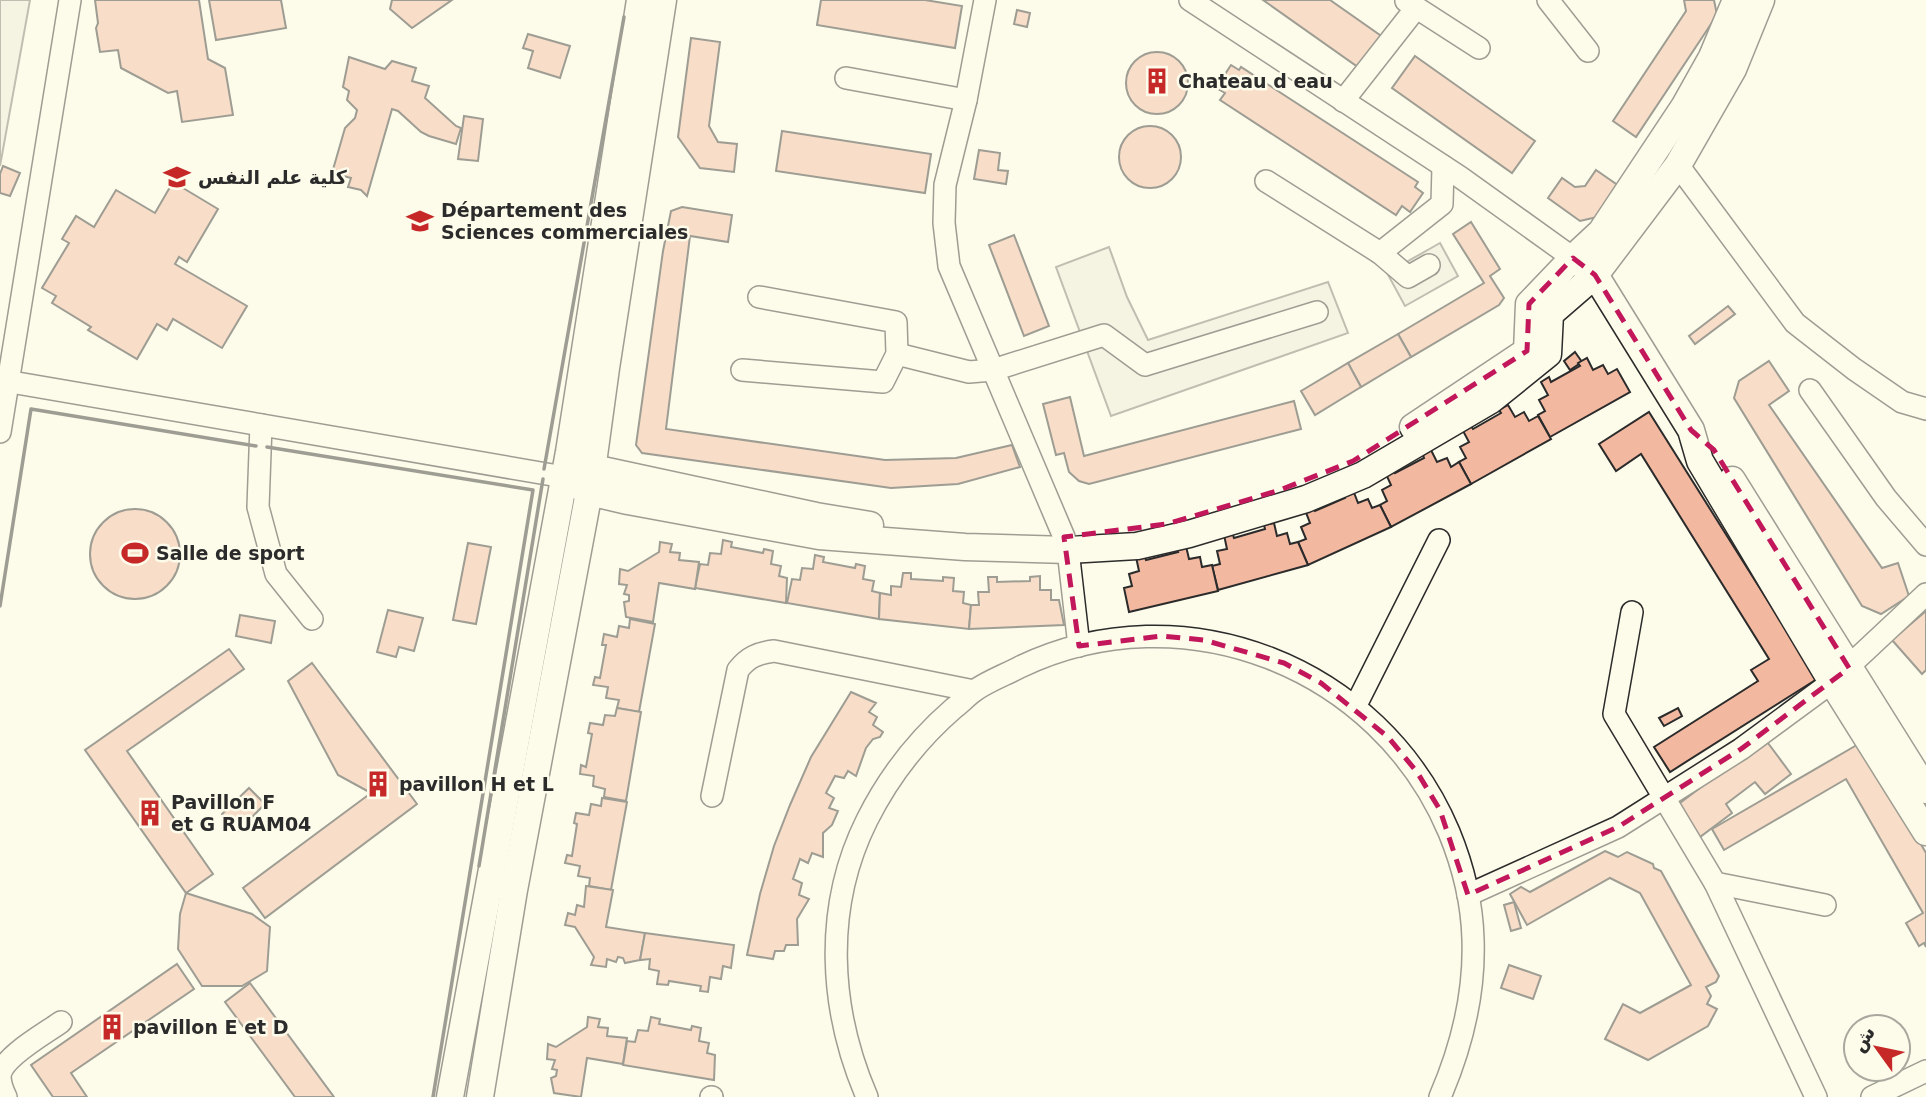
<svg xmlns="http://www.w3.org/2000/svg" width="1926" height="1097" viewBox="0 0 1926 1097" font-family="'DejaVu Sans',Vazirmatn,sans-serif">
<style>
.parking{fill:#eceadb;stroke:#74746e;stroke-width:2}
.building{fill:#f2b8a0;stroke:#2b2b2b;stroke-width:2}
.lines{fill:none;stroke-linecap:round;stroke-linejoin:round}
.minor-casing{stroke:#2b2b2b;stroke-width:24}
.major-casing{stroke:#2b2b2b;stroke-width:29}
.minor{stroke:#fdfbea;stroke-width:21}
.major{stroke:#fdfbea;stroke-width:26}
.wall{stroke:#2b2b2b;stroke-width:3.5}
.marked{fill:none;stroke:#c2185b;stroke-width:5;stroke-dasharray:14 9;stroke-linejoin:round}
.labels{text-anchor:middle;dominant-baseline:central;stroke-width:5;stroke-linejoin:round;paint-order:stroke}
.poi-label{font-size:19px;font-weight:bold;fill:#2b2b2b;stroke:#fdfbea;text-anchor:start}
</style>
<rect width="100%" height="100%" fill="#fdfbea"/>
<g class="parking">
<polygon points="0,0 30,0 0,166"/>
<polygon points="1440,243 1458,276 1405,306 1387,273"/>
<polygon points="1109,247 1127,297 1148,340 1328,282 1348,333 1111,416 1056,267"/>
</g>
<g class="building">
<polygon points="95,0 199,0 208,59 225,68 233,115 182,122 177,91 168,93 121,68 118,50 100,52 96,28 98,23"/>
<polygon points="209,0 281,0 286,28 216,40"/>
<polygon points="392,0 452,0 412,28 390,9"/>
<polygon points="821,0 925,0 962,6 955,48 817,25"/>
<polygon points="1263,0 1330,0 1387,40 1365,72"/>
<polygon points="1684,0 1714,0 1717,15 1636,137 1613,121 1686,11"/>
<polygon points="1017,10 1030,13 1027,27 1014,24"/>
<polygon points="528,34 570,46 560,78 528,68 533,51 523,48"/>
<polygon points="691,38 720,42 709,126 718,142 737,144 734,172 700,168 678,137"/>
<circle cx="1157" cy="83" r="31"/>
<polygon points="1415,56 1535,141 1512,173 1392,88"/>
<polygon points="349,57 385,69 392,61 416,68 412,81 429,86 425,98 456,126 461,128 456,144 429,136 421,132 398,111 392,109 367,196 361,190 348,187 351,178 332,173 345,128 355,118 357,110 347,100 349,91 343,87"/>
<polygon points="1231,65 1239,70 1241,67 1418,182 1415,187 1423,193 1410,212 1402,206 1396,215 1220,100 1225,93 1216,88"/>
<polygon points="464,116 483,119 478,161 458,159"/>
<circle cx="1150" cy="157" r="31"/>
<polygon points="782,131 931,154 925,193 776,171"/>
<polygon points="979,150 1000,153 998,170 1008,171 1006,184 974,179"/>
<polygon points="3,166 20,173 10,196 0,193 0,174"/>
<polygon points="1596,170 1619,186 1597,217 1580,221 1548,198 1562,178 1575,187 1585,186"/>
<polygon points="173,182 218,209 187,262 179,257 175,264 247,306 222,348 173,319 167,330 157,324 137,359 88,330 91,327 52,303 56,296 42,288 69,243 62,239 76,216 94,227 116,190 155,213"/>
<polygon points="682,207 732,215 728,242 690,236 666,429 885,460 956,458 1012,445 1020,467 958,484 891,488 642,453 636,445 663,251 671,211"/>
<polygon points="1471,222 1500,269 1490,276 1504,298 1499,305 1411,357 1398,334 1484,283 1453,234"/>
<polygon points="1014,235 1049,326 1024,336 989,245"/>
<polygon points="1728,306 1735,314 1695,344 1689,336"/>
<polygon points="1398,334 1411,357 1361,387 1348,363"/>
<polygon points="1575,352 1582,362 1570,370 1564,361"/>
<polygon points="1587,358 1593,370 1603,365 1608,374 1617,369 1630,392 1550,437 1538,415 1545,411 1539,400 1548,395 1541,382 1549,377 1551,382 1580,366 1578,363"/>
<polygon points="1769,361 1789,391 1769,405 1882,568 1898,563 1909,596 1881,614 1862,606 1734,398 1739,381"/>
<polygon points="1348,363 1361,387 1315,415 1301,391"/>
<polygon points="1070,397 1084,456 1294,401 1301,429 1089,484 1079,481 1069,472 1064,453 1056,455 1043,404"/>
<polygon points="1508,405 1515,417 1524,412 1529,421 1538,416 1551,439 1471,484 1459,462 1466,458 1460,447 1469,442 1462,429 1470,425 1473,429 1501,413 1499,410"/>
<polygon points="1649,412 1817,679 1670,772 1654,747 1758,681 1751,670 1769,659 1641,454 1616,471 1599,444"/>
<polygon points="1431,450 1437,462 1447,458 1451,467 1459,462 1471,484 1391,527 1380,505 1387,501 1382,490 1391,485 1385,472 1393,468 1395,473 1424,458 1423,455"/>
<polygon points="1353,490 1358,503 1368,499 1372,508 1380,505 1391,527 1308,565 1298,542 1306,539 1301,527 1310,523 1305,510 1313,506 1315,511 1345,498 1344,494"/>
<circle cx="135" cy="554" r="45"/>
<polygon points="1274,523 1277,536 1287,533 1290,544 1298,542 1308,565 1218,590 1212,566 1220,564 1217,551 1227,549 1224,535 1232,532 1234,538 1265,529 1264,525"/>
<polygon points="723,540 732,542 731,547 763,553 764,549 773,551 771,564 781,566 779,576 787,578 786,603 695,588 700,564 708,565 710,553 721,554"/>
<polygon points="660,542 672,544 670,552 680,553 679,560 699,562 695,589 659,583 653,622 626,617 624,602 629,601 629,595 624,594 627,585 619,584 620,569 628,571 659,552"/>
<polygon points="468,543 491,547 476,624 453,620"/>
<polygon points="1186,546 1189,559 1200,557 1202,567 1212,565 1218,591 1129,612 1124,588 1132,586 1129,574 1139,571 1136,557 1144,555 1146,560 1178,552 1176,548"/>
<polygon points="815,555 824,557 823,562 855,568 856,564 865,566 863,579 874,581 872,591 880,593 879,619 787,603 792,579 800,580 802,568 813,569"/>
<polygon points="903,573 911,573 911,579 943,581 943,577 954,578 953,591 964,592 963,603 971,605 969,629 879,619 880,593 891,595 891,586 901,587"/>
<polygon points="1040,576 1040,590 1051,590 1051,600 1059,600 1064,625 969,629 971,605 979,605 978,592 989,592 988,577 997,577 997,582 1030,581 1030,577"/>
<polygon points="388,610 423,618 414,651 399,647 396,657 377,652"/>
<polygon points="1926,611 1926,670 1922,674 1892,640"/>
<polygon points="240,615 275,621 271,643 236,636"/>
<polygon points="630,619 655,624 639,712 617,708 619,700 606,698 608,687 593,685 595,677 600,678 606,645 602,645 604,634 617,637 619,626 629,628"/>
<polygon points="229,649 244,669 127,751 213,874 186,893 85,750"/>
<polygon points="312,663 417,804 265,918 243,888 371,793 338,775 288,681"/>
<polygon points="851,692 876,703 869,712 877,717 873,725 883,732 880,737 873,739 866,748 856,776 848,771 844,778 835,776 826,793 834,798 829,808 838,811 832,825 823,833 823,857 812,853 808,863 800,859 793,879 802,883 799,895 809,899 797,919 798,945 786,945 784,951 775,951 773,959 747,955 760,894 774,846 790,805 811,757"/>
<polygon points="617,708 641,712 626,801 604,797 605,789 593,786 594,776 580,774 581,765 586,767 592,734 588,733 590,723 603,725 605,715 615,716"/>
<polygon points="1678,708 1682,716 1664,726 1659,718"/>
<polygon points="1765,739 1791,774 1765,794 1755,782 1726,804 1732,813 1696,840 1672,809"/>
<polygon points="1862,742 1926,853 1926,947 1924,943 1919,946 1906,923 1923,913 1846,779 1724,850 1712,829"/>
<polygon points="249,788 265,804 238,831 222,814"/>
<polygon points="602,798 627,802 611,890 589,886 590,878 578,876 580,866 565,863 567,855 572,856 577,824 574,823 576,813 589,815 591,804 601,806"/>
<polygon points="1605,851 1618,857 1627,852 1653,864 1654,868 1661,871 1719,976 1716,982 1706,987 1711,996 1707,1004 1717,1009 1708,1026 1648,1060 1605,1039 1623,1004 1640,1013 1691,985 1640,893 1610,878 1527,925 1510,894 1521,887 1530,892"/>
<polygon points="586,886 613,890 606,927 645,933 640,960 625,963 623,958 618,957 616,962 607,959 606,967 591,965 594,957 575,927 565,925 568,913 575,915 577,905 584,907"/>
<polygon points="186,893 252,914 270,927 267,971 242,986 202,986 178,949 180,914"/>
<polygon points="1514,902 1521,928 1511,931 1504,905"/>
<polygon points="645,933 734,945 731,968 723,966 721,979 710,977 708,992 700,991 701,986 669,981 668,985 657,984 659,971 649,969 650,959 640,960"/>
<polygon points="177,964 194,989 71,1073 87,1097 53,1097 31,1065"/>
<polygon points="1509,965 1541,976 1533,999 1501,988"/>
<polygon points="250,983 334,1097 295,1097 225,1002"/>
<polygon points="588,1017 600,1019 598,1027 608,1028 607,1036 627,1038 623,1064 587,1058 581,1097 554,1093 551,1078 556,1076 557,1070 552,1069 555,1060 547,1059 548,1044 556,1047 587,1027"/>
<polygon points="651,1017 660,1019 659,1024 691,1030 692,1026 701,1028 699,1041 709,1043 707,1053 715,1055 714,1080 623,1065 627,1041 635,1042 638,1030 648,1031"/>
</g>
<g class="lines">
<g class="minor-casing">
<g id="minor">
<polyline points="985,0 966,100 945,185 944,223 949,266 1064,537 1068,550 1079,646"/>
<polyline points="1190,0 1460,177 1573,258"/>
<polyline points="1548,0 1588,51"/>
<polyline points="1406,1 1479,48"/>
<polyline points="846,78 966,100"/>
<polyline points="1343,101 1416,8"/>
<polyline points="1678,165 1795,323 1854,369 1902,402 1926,409"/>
<polyline points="1266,181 1380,253 1408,277 1429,265"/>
<polyline points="1380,253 1442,204 1443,166"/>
<polyline points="897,354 969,372 993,370 1104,335 1145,365 1317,312"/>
<polyline points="742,370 883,382 897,354 896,322 759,297"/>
<polyline points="0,380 564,477"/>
<polyline points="1810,390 1886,498 1926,545"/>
<polyline points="261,425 258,507 276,574 312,619"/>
<polyline points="0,432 70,0"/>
<polyline points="1632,612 1614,714 1715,883 1825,905"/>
<polyline points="1355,707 1439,540"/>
<path d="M712,796L738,670C748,657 758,653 774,651L974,691"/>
<polyline points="1715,883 1816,1097"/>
<polyline points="1468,895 1618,827 1741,749 1832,682 1926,594"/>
<path d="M6,1097C3,1091 0,1083 0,1076C2,1057 46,1033 61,1022"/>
<polyline points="711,1097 712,1097"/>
<path d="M867,1097C829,1009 823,908 867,820C889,776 917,740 954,708C961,703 967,696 974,691C988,681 1005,675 1020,667C1183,589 1379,666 1449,832C1463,866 1472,903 1473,939C1475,995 1462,1046 1440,1097"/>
<polyline points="1872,1097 1926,1071"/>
</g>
</g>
<g class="major-casing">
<g id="major">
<polyline points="1582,265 1595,275 1691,430 1700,461 1832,682 1926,832"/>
<polyline points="1413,427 1527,351 1529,304 1573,258 1601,232 1684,107 1712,57 1736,0"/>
<polyline points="564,477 589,492 628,501 819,536 965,547 1068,550 1137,546 1189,534 1306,499 1363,475 1491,400 1548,354 1550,314 1595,275 1678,165 1733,69 1761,0"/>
<polyline points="564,477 593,468 816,516 870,525"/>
<polyline points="1732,480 1926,790"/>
<polyline points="450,1097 569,452 640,0"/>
<polyline points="480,1097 514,890 589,492 606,368 663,0"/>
</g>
</g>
<use href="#minor" class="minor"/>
<use href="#major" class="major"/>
<g class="wall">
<polyline points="267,447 533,490 433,1097"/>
<polyline points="544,469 624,17"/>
<polyline points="0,606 31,409 256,446"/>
<polyline points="479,866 543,479"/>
</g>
</g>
<path d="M0 0H1926V1097H0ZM1573,258L1595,275L1691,430L1714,450L1849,668L1741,749L1618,827L1468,895L1440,810L1417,772L1388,737L1321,683L1284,663L1204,640L1162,636L1079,646L1064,537L1167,524L1280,490L1353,461L1527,351L1529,304Z" fill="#fdfbea" fill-opacity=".55" fill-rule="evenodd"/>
<path class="marked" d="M1573,258L1595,275L1691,430L1714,450L1849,668L1741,749L1618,827L1468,895L1440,810L1417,772L1388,737L1321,683L1284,663L1204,640L1162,636L1079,646L1064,537L1167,524L1280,490L1353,461L1527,351L1529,304Z"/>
<defs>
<g id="building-bare" transform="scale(2.1)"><path d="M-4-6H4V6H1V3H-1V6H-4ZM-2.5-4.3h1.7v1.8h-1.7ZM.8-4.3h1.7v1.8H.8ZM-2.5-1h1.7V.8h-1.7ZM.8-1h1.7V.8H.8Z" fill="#c62828" stroke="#fdfbea" stroke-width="2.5" paint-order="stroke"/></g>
<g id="university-bare" transform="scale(2.1)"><path d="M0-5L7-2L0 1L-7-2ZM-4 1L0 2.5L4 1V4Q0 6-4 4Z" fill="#c62828" stroke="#fdfbea" stroke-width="2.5" paint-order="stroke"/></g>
<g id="stadium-bare" transform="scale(2.1)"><path d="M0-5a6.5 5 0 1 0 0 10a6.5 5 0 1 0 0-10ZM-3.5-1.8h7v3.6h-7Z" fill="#c62828" stroke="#fdfbea" stroke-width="2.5" paint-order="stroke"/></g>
</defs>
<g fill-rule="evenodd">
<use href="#building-bare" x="1157" y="81"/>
<use href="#university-bare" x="177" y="177"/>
<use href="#university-bare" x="420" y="221"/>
<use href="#stadium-bare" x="135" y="553"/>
<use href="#building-bare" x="378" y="784"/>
<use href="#building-bare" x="150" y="813"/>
<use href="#building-bare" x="112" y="1027"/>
</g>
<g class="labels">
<g class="poi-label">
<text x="1178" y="81">Chateau d eau</text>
<text x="198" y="177">كلية علم النفس</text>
<text x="441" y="210">Département des<tspan x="441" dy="22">Sciences commerciales</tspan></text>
<text x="156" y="553">Salle de sport</text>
<text x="399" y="784">pavillon H et L</text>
<text x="171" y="802">Pavillon F<tspan x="171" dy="22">et G RUAM04</tspan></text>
<text x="133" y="1027">pavillon E et D</text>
</g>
</g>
<g transform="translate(1877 1048) rotate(303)"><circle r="33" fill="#fdfbea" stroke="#a9a89e" stroke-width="2"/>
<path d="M0-5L12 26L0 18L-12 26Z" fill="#c62828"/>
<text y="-10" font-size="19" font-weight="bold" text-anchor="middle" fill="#2b2b2b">ش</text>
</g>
</svg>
